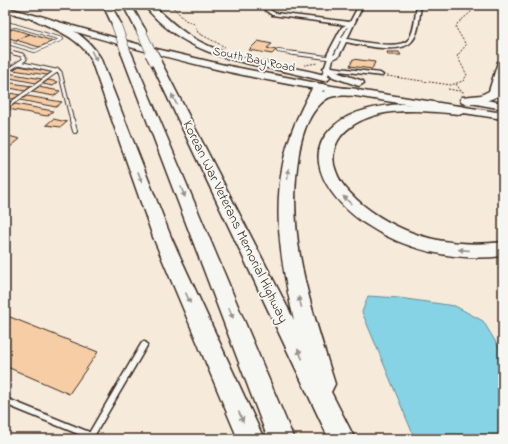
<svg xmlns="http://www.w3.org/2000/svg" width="508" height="444" viewBox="0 0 508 444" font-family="'Indie Flower',sans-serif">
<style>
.water{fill:#85d3e4;stroke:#678f95}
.building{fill:#f6cda5;stroke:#3b2a1e}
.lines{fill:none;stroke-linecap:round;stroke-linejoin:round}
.service-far3-casing{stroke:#3b2a1e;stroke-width:4}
.service-far2-casing{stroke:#3b2a1e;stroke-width:5}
.service-far1-casing{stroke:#3b2a1e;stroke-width:6}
.service-casing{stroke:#3b2a1e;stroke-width:9}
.minor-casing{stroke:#3b2a1e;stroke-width:3}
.trunk-casing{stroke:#3b2a1e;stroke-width:3}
.motorway-casing{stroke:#3b2a1e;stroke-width:3}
.path{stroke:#3b2a1e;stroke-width:1;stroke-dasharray:2 1.5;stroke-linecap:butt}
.service-far3{stroke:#f6f6f2;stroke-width:2.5}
.service-far2{stroke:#f6f6f2;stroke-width:3}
.service-far1{stroke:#f6f6f2;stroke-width:4}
.service{stroke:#f6f6f2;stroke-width:6}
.minor{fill:#f6f6f2;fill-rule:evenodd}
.trunk{fill:#f6f6f2;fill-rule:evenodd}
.motorway{fill:#f6f6f2;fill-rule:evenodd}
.motorway-bridge-far1-casing{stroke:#3b2a1e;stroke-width:10;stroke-linecap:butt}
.motorway-bridge-casing{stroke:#3b2a1e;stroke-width:14;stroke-linecap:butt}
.motorway-bridge-far1{stroke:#f6f6f2;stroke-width:9}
.motorway-bridge{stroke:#f6f6f2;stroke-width:12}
.oneway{fill:#989088}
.labels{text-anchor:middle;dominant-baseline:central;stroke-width:4;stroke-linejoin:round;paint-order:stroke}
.far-street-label{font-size:12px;fill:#3b2a1e;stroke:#f6f6f2}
.street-label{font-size:14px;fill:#3b2a1e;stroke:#f6f6f2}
</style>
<rect width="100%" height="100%" fill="#f6eadb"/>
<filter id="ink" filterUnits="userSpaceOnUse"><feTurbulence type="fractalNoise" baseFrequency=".025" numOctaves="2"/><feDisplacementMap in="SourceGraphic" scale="8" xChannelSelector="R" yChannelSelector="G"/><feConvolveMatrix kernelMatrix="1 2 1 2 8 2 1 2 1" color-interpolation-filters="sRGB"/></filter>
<g filter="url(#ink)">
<polygon class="water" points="368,296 399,298 455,306 483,321 503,354 500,439 415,439 362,312"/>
<g class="building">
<polygon points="13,29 30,34 16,40 5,37 5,32"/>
<polygon points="30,34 53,41 39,47 16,40"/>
<polygon points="258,41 272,44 267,48 276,50 272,54 249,50"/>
<polygon points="387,52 399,52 401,55 388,55"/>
<polygon points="353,59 375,62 372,69 350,66"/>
<polygon points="19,66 52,72 47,75 13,70"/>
<polygon points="8,73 42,79 36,83 5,77 5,75"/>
<polygon points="48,80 58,82 53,86 43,84"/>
<polygon points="5,82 31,86 25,91 5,87"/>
<polygon points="38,87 60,91 54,96 32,92"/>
<polygon points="5,92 20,95 13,99 5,98"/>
<polygon points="27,96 62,102 56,107 20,100"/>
<polygon points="15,104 53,111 47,116 8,109"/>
<polygon points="53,119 67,122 61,127 46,125"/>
<polygon points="5,135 20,139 5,151"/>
<polygon points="5,315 98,352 69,394 5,366"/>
</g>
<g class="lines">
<g class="service-far3-casing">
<g id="service-far3">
<polyline points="5,25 10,24 62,39 35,51 5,42"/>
<polyline points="5,29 15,25"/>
<polyline points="5,50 18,54"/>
<polyline points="278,51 298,54"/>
</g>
</g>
<g class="service-far2-casing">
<g id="service-far2">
<polyline points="291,53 331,58"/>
<polyline points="19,63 60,72 72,121"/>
<polyline points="5,72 25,59 22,55 14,53"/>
<polyline points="5,108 58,70"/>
</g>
</g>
<g class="service-far1-casing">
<polyline id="service-far1" points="72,120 75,131"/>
</g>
<g class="service-casing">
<g id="service">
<polyline points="5,401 91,436"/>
<polyline points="89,439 144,345"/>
</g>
</g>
<g class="minor-casing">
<path id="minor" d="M268,5H272L270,10L275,13L350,22L359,5H363L347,39C360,41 400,51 409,39C415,30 415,15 417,5H421C419,16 420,32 412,41C401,55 361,45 346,42L339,56L333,59L331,67L380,73L383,75L382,76L330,70L327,78L324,80L321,78L328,58L327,55L342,27L346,25L272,15L265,10ZM348,27L342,38H341L346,28ZM340,41H341L335,54L333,55Z"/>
</g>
<g class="trunk-casing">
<g id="trunk">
<path d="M5,7L148,47L229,66L332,86L503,113V119C412,105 320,92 229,72C154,55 79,33 5,11Z"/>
<polygon points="328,65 331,66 339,73 363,81 364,83 359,86 333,77 323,68"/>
<polygon points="469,97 503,103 503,109 465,102 464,100"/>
</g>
</g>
<g class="motorway-casing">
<g id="motorway">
<polygon points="103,5 111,5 121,24 119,26 113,26"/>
<polygon points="123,5 131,5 146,31 144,33 138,33"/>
<path d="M144,5H153C165,16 177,28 190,36C231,62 283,63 328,76L330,78L328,80L324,81C312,78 300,75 288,72C233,61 181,52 144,5Z"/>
<path d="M40,16C64,22 87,36 100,57L171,237L264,439H238L153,237L90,57C78,38 57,30 37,21L36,19L37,17Z"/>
<polygon points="126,49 131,52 294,439 268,439 121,52"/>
<path d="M155,57L160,60L294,320C277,247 267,178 302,108C306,100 310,91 315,84H323L325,86L322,92C333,88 346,87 357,89L359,92L357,95C346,97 335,93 325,100C309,112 302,134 299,153C285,236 311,305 335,384L331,392L355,439H329L150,60Z"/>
<path d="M503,59V82L498,96C487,101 474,106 462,103L460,100L462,97L481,95L489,91L498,62Z"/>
<path d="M401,104L460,106L464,107L466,110L464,113L460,114C435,112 409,109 385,113C358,118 329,134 334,165C336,172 339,180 344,186C360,206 382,220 405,230C436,243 470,246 503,242V256C455,262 404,250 364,223C333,202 297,157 335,125C352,110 379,106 401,104Z"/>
</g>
</g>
<g class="path">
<polyline points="171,5 185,20 195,24 198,33 225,47"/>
<polyline points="304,65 318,63"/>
<polyline points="387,76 451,85 463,81 467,75 457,56 466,45 456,28 457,24 471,12 471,9 467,5"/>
<polyline points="456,84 461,91"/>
<polyline points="448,89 464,92"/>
</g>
<use href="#service-far3" class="service-far3"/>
<use href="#service-far2" class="service-far2"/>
<use href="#service-far1" class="service-far1"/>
<use href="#service" class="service"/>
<use href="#minor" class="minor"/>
<use href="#trunk" class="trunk"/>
<use href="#motorway" class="motorway"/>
<g class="motorway-bridge-far1-casing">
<g id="motorway-bridge-far1">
<polyline points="116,24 126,52"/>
<polyline points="141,31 152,54"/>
</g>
</g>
<g class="motorway-bridge-casing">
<polyline id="motorway-bridge" points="151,53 155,60"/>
</g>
<use href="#motorway-bridge-far1" class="motorway-bridge-far1"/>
<use href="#motorway-bridge" class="motorway-bridge"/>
</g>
<defs><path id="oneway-solid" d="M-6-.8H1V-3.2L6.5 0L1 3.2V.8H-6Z"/></defs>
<g class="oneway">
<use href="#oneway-solid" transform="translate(94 56) rotate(62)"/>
<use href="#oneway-solid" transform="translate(174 99) rotate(-116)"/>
<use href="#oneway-solid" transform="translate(288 174) rotate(-83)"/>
<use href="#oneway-solid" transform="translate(140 177) rotate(70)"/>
<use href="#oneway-solid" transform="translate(183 192) rotate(68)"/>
<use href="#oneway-solid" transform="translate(347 200) rotate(-135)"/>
<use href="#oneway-solid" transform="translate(464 250) rotate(-175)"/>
<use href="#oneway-solid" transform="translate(188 298) rotate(66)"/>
<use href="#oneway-solid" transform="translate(300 302) rotate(-106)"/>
<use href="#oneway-solid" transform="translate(231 313) rotate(68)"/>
<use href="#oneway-solid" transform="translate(300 354) rotate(-116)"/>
<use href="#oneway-solid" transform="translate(241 417) rotate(66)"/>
</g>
</g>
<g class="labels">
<g class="far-street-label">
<text transform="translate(254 60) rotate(12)">South Bay Road</text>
</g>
<g class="street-label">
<text transform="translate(235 222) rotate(64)">Korean War Veterans Memorial Highway</text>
</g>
</g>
<rect width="508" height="444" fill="none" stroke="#f6f6f2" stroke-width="20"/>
<rect x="10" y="10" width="488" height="424" fill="none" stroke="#3b2a1e" stroke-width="1.5" filter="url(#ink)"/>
</svg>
